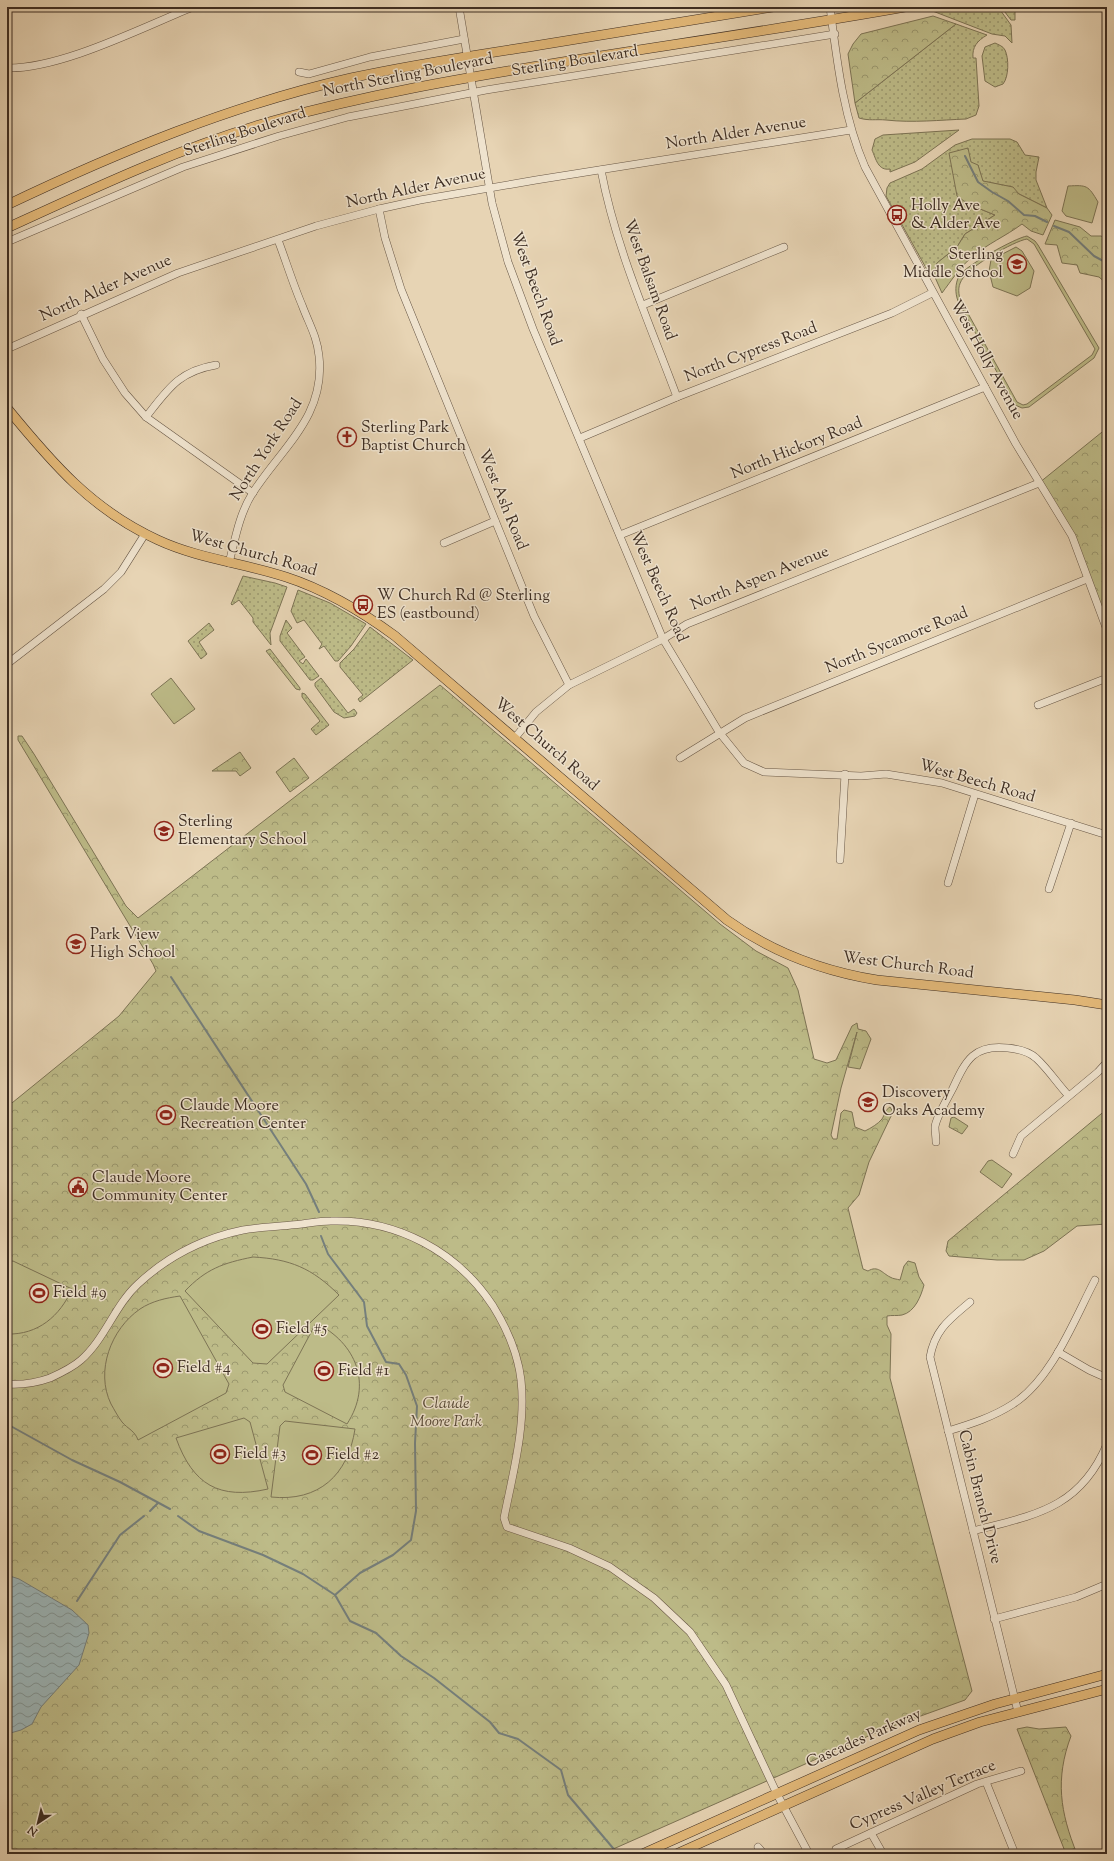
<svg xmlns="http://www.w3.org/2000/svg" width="1114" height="1861" viewBox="0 0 1114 1861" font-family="'Sorts Mill Goudy',serif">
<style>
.grass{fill:url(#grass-dots);stroke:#7d7455}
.forest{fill:url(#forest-crowns);stroke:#7d7455}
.garden{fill:#bdbb88;stroke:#7d7455;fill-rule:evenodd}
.water{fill:url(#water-waves);stroke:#757f7c}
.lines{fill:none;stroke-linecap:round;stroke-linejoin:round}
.stream{stroke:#757f7c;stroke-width:2}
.minor-casing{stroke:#685746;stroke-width:8}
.major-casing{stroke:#3d2d22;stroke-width:10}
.minor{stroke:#efe3ce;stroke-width:7}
.major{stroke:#e4ba7a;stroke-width:9}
.labels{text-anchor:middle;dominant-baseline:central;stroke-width:3;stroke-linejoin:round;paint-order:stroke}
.street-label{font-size:16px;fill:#3d2d22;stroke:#efe3ce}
.poi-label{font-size:16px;fill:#3d2d22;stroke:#efe3ce;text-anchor:start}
.park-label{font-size:16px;font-style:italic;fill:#574936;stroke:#efe3ce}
</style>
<defs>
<pattern id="grass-dots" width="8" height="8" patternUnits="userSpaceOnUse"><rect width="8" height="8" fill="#bdbb88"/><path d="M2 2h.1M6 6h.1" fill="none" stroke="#9b986f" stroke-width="1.8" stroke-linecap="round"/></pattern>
<pattern id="forest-crowns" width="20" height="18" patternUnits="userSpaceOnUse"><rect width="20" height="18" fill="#bdbb88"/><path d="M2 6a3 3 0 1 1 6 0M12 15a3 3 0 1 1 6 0" fill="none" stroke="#9b986f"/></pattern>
<pattern id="water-waves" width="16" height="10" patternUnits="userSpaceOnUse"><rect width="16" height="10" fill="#9bb5b8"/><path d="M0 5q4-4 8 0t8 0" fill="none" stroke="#809495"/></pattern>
</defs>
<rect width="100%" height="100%" fill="#e7d4b4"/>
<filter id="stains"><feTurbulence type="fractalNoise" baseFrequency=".005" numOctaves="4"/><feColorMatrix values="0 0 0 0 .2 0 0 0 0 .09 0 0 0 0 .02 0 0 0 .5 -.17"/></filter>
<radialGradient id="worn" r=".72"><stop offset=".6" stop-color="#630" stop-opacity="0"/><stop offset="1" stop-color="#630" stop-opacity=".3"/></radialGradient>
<g class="grass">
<polygon points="953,7 998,7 1011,25 1012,43 1005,36 992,34 930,10"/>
<polygon points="1001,7 1066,7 1015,10 1015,20 1011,20"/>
<path d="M956,24L987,35C977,41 972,47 973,58H976L979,106L976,115L966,119C940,120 913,123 886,120C876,119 869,121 859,118L855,103Z"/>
<path d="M995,43C999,45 1003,46 1005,50C1009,58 1009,77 1003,84L995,87L985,81L982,56L985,47Z"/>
<path d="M959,130L915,162L890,172V169C878,171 876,159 872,150L875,139L883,135Z"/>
<polygon points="972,139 1010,139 1017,142 1025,155 1039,157 1036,172 1036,180 1047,208 1019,194 1012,187 982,181 978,165 968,204 995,215 965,234 957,247 937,263 934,275 931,277 886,196 887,188 890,183 922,169 955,145"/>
<polygon points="243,576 275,583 287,587 270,633 271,645 253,622 253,618 239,600 232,605 231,604"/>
<polygon points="298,590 330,603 366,624 351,646 338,661 335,661 324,646 319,649 322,644 304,620 297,623 291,611"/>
<polygon points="286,620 292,628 287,633 305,657 299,661 303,664 306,659 319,676 313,680 310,680 280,641 280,636"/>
<polygon points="209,623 214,630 199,642 207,654 201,659 188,641"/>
<polygon points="370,627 413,660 360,702 358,699 363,695 340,667 340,663 354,649"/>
<polygon points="270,649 300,688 300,690 296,689 266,651"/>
<polygon points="321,678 348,713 354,709 357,713 355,716 344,718 334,712 315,686 315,683"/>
<polygon points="302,693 305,694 329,725 316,735 311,729 320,721 302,697"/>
</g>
<g class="forest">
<polygon points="933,16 956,24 855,103 848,54 853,44 861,34"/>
<path d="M968,148L971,162L978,165L983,181L1013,187L1019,194L1047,208L1052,215L1043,235L1031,231L1022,224C1006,236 987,244 972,257C960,267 951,281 942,293L934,275L937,263L957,247L965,234L995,215L968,204L957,196L949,153Z"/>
<polygon points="1055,220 1080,227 1091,236 1101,236 1107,239 1107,284 1099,277 1080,273 1077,265 1062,263 1057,245 1045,244"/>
<polygon points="1107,428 1107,630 1072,536 1039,483"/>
<path d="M440,685L720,924L756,951L788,968L798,990L814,1059L827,1063L836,1060L852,1026L857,1023L858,1029L866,1031L871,1039L860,1069L848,1067L857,1032L841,1088L831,1135L833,1139H837L841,1113L844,1110L852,1112L855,1127L865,1131C871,1128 878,1124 882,1119C885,1114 885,1110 890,1107L893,1112L869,1162L859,1195L848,1208L863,1269L868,1271C878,1265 882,1273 890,1277C893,1279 897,1279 900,1280L904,1266L908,1261L915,1263L919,1277L924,1285C921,1296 915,1312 902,1315C897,1316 892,1315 887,1316V1325L891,1334L890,1378L972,1691L965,1700L882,1730L602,1854H7V1107L119,1016L156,971L153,964L18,740V736H22L34,754L126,906L138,918Z"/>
<polygon points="240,752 251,768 240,776 236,771 212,771"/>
<polygon points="294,758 309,778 290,792 276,772"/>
<polygon points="1107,1109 1107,1224 1077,1226 1044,1251 1024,1260 997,1260 949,1256 946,1251 948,1241"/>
<polygon points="954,1117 968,1126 962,1134 949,1127 951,1118"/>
<path d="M1027,1727L1039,1729L1066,1727L1071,1736C1055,1779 1060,1812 1077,1854H1066L1017,1729Z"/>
</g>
<g class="garden">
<path d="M1068,186C1087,185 1088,185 1098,202L1092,223L1066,216L1062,211Z"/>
<path d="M1027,236L1035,241L1038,245L1099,348L1094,358L1029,407L1022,408L1015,405L958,301C955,293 955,284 959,276C965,266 1015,238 1027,236ZM1027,239L1034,244L1095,349L1092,355L1027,404L1023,405L1017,402L960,299C958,291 958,285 963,278C969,267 1014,241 1027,239Z"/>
<polygon points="1016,247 1022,251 1034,271 1030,288 1017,296 993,287 989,271 991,260"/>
<polygon points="171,678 195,709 174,724 151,694"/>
<polygon points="992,1160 1012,1174 1002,1188 980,1172 988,1161"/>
<path d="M253,1257C290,1259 312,1268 339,1295L267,1364L253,1363L185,1291C206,1269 223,1263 253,1257Z"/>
<path d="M13,1261L72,1289C60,1316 38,1335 7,1334V1262Z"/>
<path d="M180,1296L229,1384L226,1393L138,1440C135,1431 128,1429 122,1422C118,1417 114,1409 111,1404C95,1371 111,1329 140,1309C152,1301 166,1298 180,1296Z"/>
<path d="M316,1323C356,1343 373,1384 347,1424L285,1392L283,1385Z"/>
<path d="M244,1418L250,1422L268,1489C219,1500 193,1485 176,1438Z"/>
<path d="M285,1421L355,1429C348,1475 319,1502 271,1497L280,1426Z"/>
</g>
<polygon class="water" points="7,1575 19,1579 72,1610 88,1625 89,1633 79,1665 41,1707 32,1724 21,1730 7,1734"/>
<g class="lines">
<g class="stream">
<polyline points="965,156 978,182 992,192 1008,201 1024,215 1035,216 1047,222"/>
<polyline points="1054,226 1069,232 1094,256 1107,263"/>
<polyline points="171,977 306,1184 319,1212"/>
<polyline points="321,1236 328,1254 364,1302 367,1326 386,1362 399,1364 406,1375 417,1406 415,1443 416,1511 411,1540 393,1555 360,1573 335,1595"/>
<polyline points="7,1424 72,1460 120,1482 170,1509"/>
<polyline points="150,1511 158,1503"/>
<polyline points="178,1516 199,1531 263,1555 303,1574 335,1595 350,1621 376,1633 401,1656 434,1678 490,1722 499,1733 518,1739 561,1770 568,1795 618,1854"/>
<polyline points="77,1601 120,1535 144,1516"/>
</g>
<g class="minor-casing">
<g id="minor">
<polyline points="459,7 492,203 508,262 533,329 663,639 719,732 744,763 764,772 861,776 886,774 942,783 1107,835"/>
<path d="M830,7C837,61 843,116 865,167L1016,444L1072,536L1107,630"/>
<path d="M7,68C61,69 141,28 193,7"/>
<polyline points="299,72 309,74 370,57 464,39"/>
<path d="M601,170C616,249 649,322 677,397"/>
<polyline points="379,209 385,238 401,289 534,616 569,685"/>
<polyline points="7,242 183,167 279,136 348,117 486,90 835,34"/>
<polyline points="643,305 784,247"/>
<polyline points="81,314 103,359 125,393 146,417 253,493"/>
<polyline points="7,349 178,273 316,226 379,209 420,200 536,180 851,130"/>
<path d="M146,417C168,389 179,371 216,365"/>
<polyline points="580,438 677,397 892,313 932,293"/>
<polyline points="620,535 985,387"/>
<polyline points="444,543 495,521"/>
<path d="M229,563C235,540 239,515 252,494C281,448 326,417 319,356C317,336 309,324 302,305C293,284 286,261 278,240"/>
<polyline points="7,664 104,589 121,572 145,534"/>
<polyline points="1038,705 1107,678"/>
<polyline points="514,739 536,712 569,685 663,639 687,624 1039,483"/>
<polyline points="680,758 745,718 1087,579"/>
<polyline points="840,860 845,774"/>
<polyline points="948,883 975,794"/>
<polyline points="1049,889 1071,823"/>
<path d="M936,1142C936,1137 935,1132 935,1127C936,1117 948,1098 953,1088C966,1060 974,1044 1008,1048C1018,1049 1028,1051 1036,1058C1048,1069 1057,1083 1068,1095"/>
<polyline points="1013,1154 1021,1136 1098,1072 1107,1062"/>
<path d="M970,1302C950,1319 935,1329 930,1357L1018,1712"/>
<polyline points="1058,1352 1089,1370 1107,1378"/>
<path d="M7,1384C22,1385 36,1383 50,1378C61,1373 72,1368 81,1360C105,1339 115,1305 138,1284C168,1256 204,1238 243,1230C259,1227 275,1227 291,1225C304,1224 318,1221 331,1221C396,1219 457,1251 493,1306C506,1327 518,1354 521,1380C526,1426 513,1473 504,1518L507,1527L569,1548L610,1567L654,1598L690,1632L726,1685L777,1794L809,1854"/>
<path d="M948,1431C971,1424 993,1417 1013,1404C1052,1379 1074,1320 1095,1280"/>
<path d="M973,1531C1034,1515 1080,1509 1107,1444"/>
<polyline points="994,1619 1076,1597 1107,1584"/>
<polyline points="986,1782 1015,1854"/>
<polyline points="871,1833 883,1854"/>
<polyline points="758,1847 764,1854"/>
<polyline points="836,1849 977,1784 1021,1771"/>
</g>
</g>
<g class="major-casing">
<g id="major">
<path d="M7,205C118,152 232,105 351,78C410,65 469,56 528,47C610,33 692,20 773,7"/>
<path d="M7,228C94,188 183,146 276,120C366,95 458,79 550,64C668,45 787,28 905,7"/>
<path d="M7,408C52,463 92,510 158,540C199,559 244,563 286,577C326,590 361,611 395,636L727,920C773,953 822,971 877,980L1075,1000L1107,1005"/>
<polyline points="642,1854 919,1730 995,1704 1107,1674"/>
<polyline points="676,1854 933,1739 980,1722 1107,1689"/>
</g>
</g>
<use href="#minor" class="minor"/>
<use href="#major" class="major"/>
</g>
<defs>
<g id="bus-ring" transform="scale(1)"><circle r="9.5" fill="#efe3ce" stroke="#8f2418" stroke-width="1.5"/><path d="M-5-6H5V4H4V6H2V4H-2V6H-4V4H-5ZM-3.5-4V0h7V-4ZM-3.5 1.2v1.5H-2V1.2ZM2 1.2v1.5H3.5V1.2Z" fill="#8f2418"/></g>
<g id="school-ring" transform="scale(1)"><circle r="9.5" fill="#efe3ce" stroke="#8f2418" stroke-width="1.5"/><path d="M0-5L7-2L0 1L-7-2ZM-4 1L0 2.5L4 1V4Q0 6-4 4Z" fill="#8f2418"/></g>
<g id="church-ring" transform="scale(1)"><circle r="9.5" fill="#efe3ce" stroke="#8f2418" stroke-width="1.5"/><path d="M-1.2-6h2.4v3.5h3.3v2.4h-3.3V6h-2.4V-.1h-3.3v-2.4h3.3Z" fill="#8f2418"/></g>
<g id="stadium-ring" transform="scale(1)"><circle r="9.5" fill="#efe3ce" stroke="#8f2418" stroke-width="1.5"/><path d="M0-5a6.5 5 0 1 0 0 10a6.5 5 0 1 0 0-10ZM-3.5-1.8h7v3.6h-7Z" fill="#8f2418"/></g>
<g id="civic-ring" transform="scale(1)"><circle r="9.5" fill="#efe3ce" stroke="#8f2418" stroke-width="1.5"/><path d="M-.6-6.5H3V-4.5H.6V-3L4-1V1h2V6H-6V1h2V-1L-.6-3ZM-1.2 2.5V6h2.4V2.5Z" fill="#8f2418"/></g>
</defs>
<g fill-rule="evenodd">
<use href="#bus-ring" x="897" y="215"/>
<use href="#school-ring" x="1017" y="264"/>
<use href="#church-ring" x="347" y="437"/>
<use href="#bus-ring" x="363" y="605"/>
<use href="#school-ring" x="164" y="831"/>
<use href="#school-ring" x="76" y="944"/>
<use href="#school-ring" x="868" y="1102"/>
<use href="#stadium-ring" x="166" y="1115"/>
<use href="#civic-ring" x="78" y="1187"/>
<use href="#stadium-ring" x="39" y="1293"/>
<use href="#stadium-ring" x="262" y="1329"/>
<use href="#stadium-ring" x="163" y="1368"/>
<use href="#stadium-ring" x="324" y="1371"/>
<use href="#stadium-ring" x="220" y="1454"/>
<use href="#stadium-ring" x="312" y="1455"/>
</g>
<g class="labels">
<g class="street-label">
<text transform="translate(575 62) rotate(-9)">Sterling Boulevard</text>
<text transform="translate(408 76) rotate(-11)">North Sterling Boulevard</text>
<text transform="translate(245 133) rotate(-18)">Sterling Boulevard</text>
<text transform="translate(736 134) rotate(-9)">North Alder Avenue</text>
<text transform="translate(416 189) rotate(-12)">North Alder Avenue</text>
<text transform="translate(649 280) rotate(70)">West Balsam Road</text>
<text transform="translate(106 289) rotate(-24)">North Alder Avenue</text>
<text transform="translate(535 289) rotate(70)">West Beech Road</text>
<text transform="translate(751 353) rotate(-21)">North Cypress Road</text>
<text transform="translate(986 360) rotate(61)">West Holly Avenue</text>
<text transform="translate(797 449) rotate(-22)">North Hickory Road</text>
<text transform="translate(267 450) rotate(-57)">North York Road</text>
<text transform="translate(502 500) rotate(68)">West Ash Road</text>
<text transform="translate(253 554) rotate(16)">West Church Road</text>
<text transform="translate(760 579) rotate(-22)">North Aspen Avenue</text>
<text transform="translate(658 587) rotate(66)">West Beech Road</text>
<text transform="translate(897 641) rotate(-22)">North Sycamore Road</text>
<text transform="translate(546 745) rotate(41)">West Church Road</text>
<text transform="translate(977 782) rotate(16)">West Beech Road</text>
<text transform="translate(908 966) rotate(7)">West Church Road</text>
<text transform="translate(979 1497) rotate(76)">Cabin Branch Drive</text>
<text transform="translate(864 1739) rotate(-24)">Cascades Parkway</text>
<text transform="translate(923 1796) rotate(-23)">Cypress Valley Terrace</text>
</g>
<g class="poi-label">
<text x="911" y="206">Holly Ave<tspan x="911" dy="18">&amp; Alder Ave</tspan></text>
<text x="1003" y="255" text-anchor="end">Sterling<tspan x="1003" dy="18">Middle School</tspan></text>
<text x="361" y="428">Sterling Park<tspan x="361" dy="18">Baptist Church</tspan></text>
<text x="377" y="596">W Church Rd @ Sterling<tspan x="377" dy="18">ES (eastbound)</tspan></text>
<text x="178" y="822">Sterling<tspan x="178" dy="18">Elementary School</tspan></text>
<text x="90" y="935">Park View<tspan x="90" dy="18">High School</tspan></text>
<text x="882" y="1093">Discovery<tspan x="882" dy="18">Oaks Academy</tspan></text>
<text x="180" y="1106">Claude Moore<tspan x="180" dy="18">Recreation Center</tspan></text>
<text x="92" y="1178">Claude Moore<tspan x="92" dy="18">Community Center</tspan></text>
<text x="53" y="1293">Field #9</text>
<text x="276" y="1329">Field #5</text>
<text x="177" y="1368">Field #4</text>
<text x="338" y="1371">Field #1</text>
<text x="234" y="1454">Field #3</text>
<text x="326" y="1455">Field #2</text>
</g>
<g class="park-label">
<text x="446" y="1404">Claude<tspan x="446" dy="18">Moore Park</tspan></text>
</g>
</g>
<rect width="1114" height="1861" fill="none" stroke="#e7d4b4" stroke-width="24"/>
<rect x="8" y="8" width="1098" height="1845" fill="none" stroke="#3d2d22" stroke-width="2"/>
<rect x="12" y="12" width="1090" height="1837" fill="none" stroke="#3d2d22"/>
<g transform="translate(38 1823) rotate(215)" stroke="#efe3ce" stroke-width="3" paint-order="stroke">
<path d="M0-3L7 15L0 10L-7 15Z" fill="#3d2d22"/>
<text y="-6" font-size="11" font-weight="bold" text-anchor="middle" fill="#3d2d22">N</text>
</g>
<rect width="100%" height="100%" filter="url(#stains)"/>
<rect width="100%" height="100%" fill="url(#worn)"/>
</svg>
